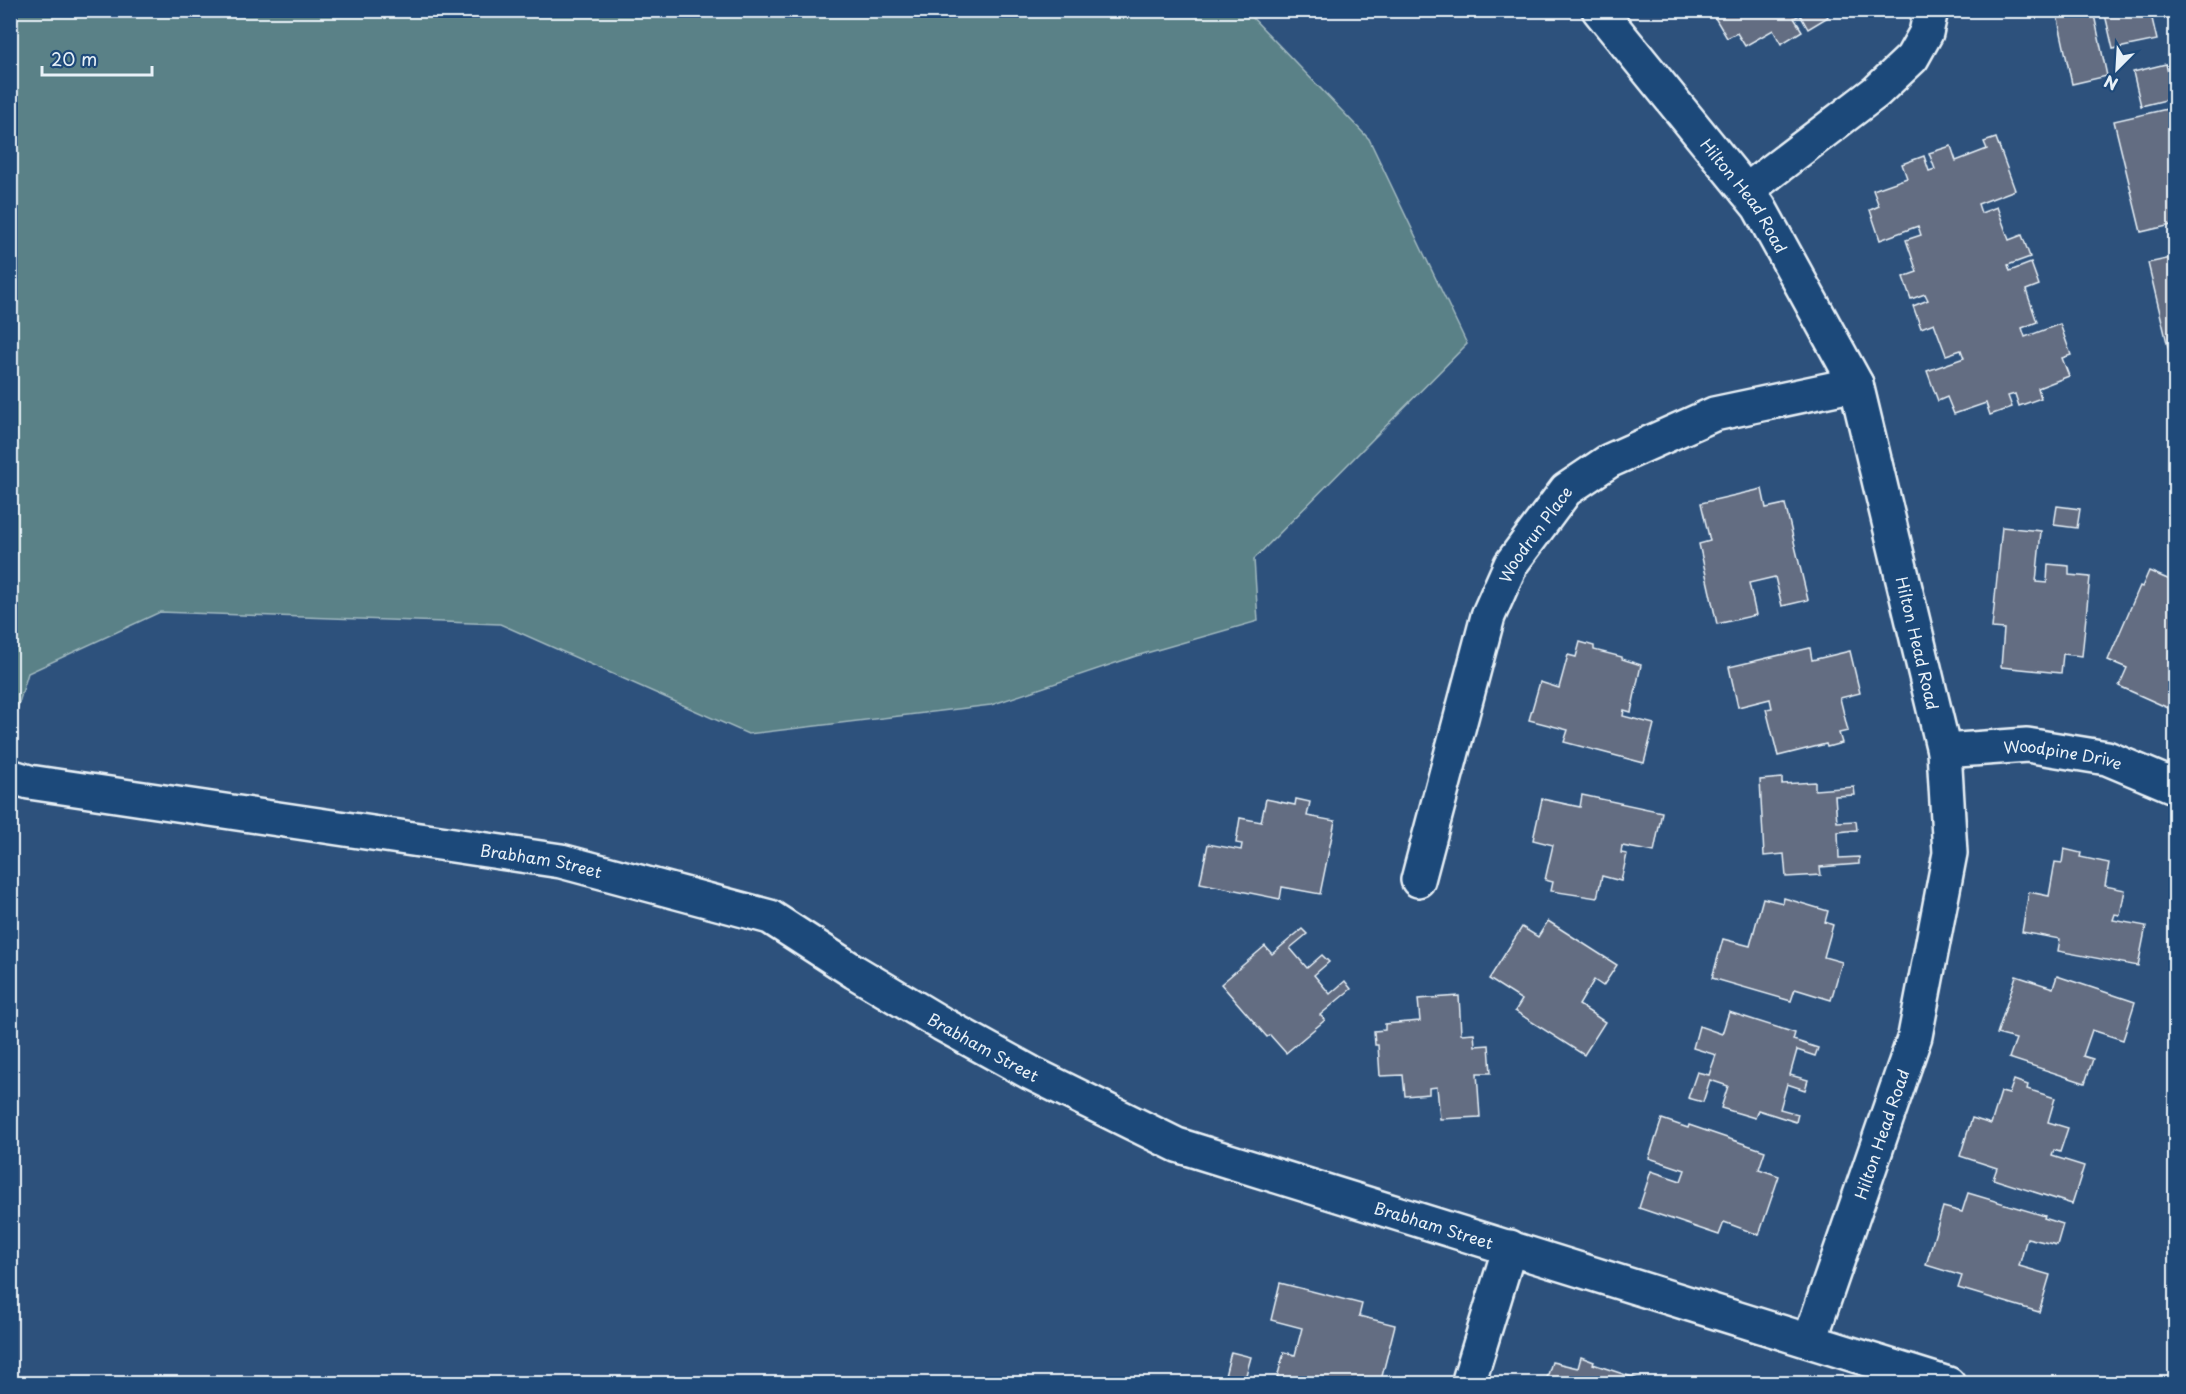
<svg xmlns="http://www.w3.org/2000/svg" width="2186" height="1394" viewBox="0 0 2186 1394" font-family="'Playpen Sans',sans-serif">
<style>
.green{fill:#5a8187;stroke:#a1b9c0;stroke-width:1.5}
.building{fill:#636d82;stroke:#e8f1f8;stroke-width:1.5}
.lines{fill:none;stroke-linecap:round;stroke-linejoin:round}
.minor-casing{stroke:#e8f1f8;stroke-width:38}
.minor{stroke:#1f4a7a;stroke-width:33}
.labels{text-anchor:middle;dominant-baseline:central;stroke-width:4.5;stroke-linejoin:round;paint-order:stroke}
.street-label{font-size:16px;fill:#e8f1f8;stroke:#1f4a7a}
</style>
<rect width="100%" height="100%" fill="#2d517c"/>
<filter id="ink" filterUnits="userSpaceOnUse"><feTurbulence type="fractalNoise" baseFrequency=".0167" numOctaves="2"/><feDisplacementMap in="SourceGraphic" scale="12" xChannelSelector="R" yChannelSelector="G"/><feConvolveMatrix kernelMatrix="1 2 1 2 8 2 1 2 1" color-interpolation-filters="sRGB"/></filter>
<g filter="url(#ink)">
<polygon class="green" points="10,11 1246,11 1369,139 1467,344 1254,559 1258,621 1136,656 991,705 748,734 500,624 160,612 28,673 16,713 11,712 10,216 13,215 10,198"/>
<g class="building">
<polygon points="1824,10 1828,17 1808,29 1800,15 1794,18 1802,31 1781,44 1773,30 1745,46 1737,33 1727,38 1711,11"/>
<polygon points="2056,10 2093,10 2107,76 2072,84"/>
<polygon points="2104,10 2150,10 2157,40 2113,49"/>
<polygon points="2166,64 2174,98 2141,106 2133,72"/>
<polygon points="2176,107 2176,224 2141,232 2114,121"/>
<polygon points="1996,138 2015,190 1978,204 1981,213 1997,207 2009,240 2022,235 2030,257 2008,265 2010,271 2031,263 2039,285 2026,290 2037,322 2022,328 2025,337 2060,324 2071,355 2062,358 2069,376 2038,388 2041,398 2019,406 2015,394 2008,396 2012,407 1990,415 1986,403 1954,414 1947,397 1938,401 1927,371 1964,358 1961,350 1946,355 1934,323 1921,328 1913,306 1928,300 1925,294 1911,299 1903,277 1917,272 1906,240 1921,235 1918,226 1880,240 1870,210 1879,206 1873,190 1907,178 1902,164 1924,156 1929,171 1935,169 1929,153 1951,146 1956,161 1987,149 1984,142"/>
<polygon points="2176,257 2176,371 2174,372 2148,263"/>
<polygon points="2176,401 2176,424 2170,402"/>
<polygon points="1762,489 1766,508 1785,504 1808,600 1782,606 1775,577 1749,583 1756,615 1717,624 1699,544 1710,541 1701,503"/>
<polygon points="2057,506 2080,509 2077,528 2054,525"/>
<polygon points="2002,527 2041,531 2036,582 2047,583 2048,564 2069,566 2069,575 2090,577 2082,656 2063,654 2061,673 2001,667 2004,629 1992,628"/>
<polygon points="2149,571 2170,580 2173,575 2176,576 2175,711 2119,686 2127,668 2108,660 2140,586 2142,587"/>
<polygon points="1580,642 1594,646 1594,650 1622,657 1622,659 1641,665 1631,712 1624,710 1623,716 1654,724 1644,763 1564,742 1568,730 1529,720 1540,682 1559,688 1568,655 1576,657"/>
<polygon points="1810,648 1812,660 1850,651 1860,693 1840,698 1848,731 1839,733 1842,743 1827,747 1826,744 1778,756 1766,709 1772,708 1770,699 1738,707 1729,667"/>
<polygon points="1782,778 1782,784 1815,782 1815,790 1854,787 1855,795 1835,796 1837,822 1856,821 1857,830 1838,832 1839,858 1859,857 1859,864 1820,867 1821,875 1786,877 1784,854 1764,856 1760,780"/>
<polygon points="1582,795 1662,812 1654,852 1622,846 1621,853 1627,854 1621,881 1602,876 1597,898 1551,891 1553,882 1545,880 1553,845 1533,840 1542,799 1580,807"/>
<polygon points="1266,799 1295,805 1296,799 1310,802 1307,816 1335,821 1320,894 1282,887 1280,899 1200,883 1208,844 1241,850 1242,844 1236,843 1240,818 1261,822"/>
<polygon points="2064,849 2081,853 2080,857 2109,863 2105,886 2125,890 2120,915 2115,914 2113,920 2146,926 2138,966 2058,951 2060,939 2022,932 2029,892 2049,896 2055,862 2062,863"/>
<polygon points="1763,898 1783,903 1784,898 1828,911 1825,922 1833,925 1824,957 1842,962 1831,1000 1795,989 1791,1001 1712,978 1723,939 1750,946"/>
<polygon points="1548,921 1617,965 1603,986 1594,980 1579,1005 1605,1022 1584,1055 1515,1011 1522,1000 1489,979 1522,927 1538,937"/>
<polygon points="1302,929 1307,934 1290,948 1307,968 1322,955 1329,962 1314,975 1330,994 1345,981 1351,989 1320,1015 1325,1020 1286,1053 1270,1035 1267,1037 1221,984 1265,946 1272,954"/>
<polygon points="2016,976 2053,988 2057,976 2135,1002 2123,1040 2092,1030 2083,1056 2093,1059 2085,1083 2009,1058 2016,1039 1997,1034"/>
<polygon points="1459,996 1461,1034 1474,1033 1475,1046 1489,1045 1491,1073 1477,1073 1480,1117 1440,1119 1437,1087 1429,1088 1429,1094 1405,1096 1403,1075 1380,1076 1378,1045 1375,1045 1374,1031 1385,1030 1385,1024 1420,1021 1418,999"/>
<polygon points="1729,1012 1795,1033 1793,1040 1818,1048 1815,1056 1797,1050 1790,1075 1808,1080 1805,1090 1787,1084 1780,1109 1798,1114 1796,1122 1758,1110 1755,1118 1721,1108 1728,1086 1710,1080 1703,1102 1688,1098 1697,1072 1709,1075 1716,1055 1693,1048 1699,1026 1722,1034"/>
<polygon points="2014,1080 2028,1085 2027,1089 2055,1098 2048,1122 2068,1128 2060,1152 2054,1150 2052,1156 2084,1166 2072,1204 1993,1179 1997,1168 1960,1156 1972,1118 1991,1124 2001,1092 2009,1094"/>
<polygon points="1662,1119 1688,1128 1689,1125 1765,1151 1759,1169 1779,1176 1759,1235 1724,1222 1719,1235 1639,1208 1651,1171 1681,1181 1685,1170 1649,1158"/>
<polygon points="1968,1193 2045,1216 2044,1218 2063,1224 2057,1245 2027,1238 2019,1266 2050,1275 2039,1312 1958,1288 1962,1276 1926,1265 1943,1207 1962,1212"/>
<polygon points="1280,1283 1362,1304 1359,1316 1395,1325 1380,1384 1360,1380 1359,1384 1299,1384 1277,1378 1284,1352 1295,1355 1302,1328 1271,1320"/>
<polygon points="1231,1352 1251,1357 1244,1382 1225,1376"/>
<polygon points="1581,1357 1594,1362 1593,1364 1641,1380 1640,1384 1545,1384 1552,1362 1578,1368"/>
</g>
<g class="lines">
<g class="minor-casing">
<g id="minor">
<path id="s1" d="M1599,10L1759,207L1856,384L1944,751L1950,853L1915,1036L1810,1340"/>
<polyline points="1746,191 1876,92 1912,58 1926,33 1931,10"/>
<path id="s2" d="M1944,751L2027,745L2107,758L2176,787"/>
<path id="s3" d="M10,776L29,782L561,861L770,917L855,972L942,1024L1031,1073L1177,1145L1948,1384"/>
<path id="s4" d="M1418,880L1488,616L1511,564L1566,490L1609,461L1714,414L1856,384"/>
<polyline points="1468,1384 1510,1247"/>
</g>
</g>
<use href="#minor" class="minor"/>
</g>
</g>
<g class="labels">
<g class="street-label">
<text stroke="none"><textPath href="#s1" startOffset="236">Hilton Head Road</textPath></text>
<text stroke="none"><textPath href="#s4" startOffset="368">Woodrun Place</textPath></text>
<text stroke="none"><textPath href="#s1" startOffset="722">Hilton Head Road</textPath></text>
<text stroke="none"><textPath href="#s2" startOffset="120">Woodpine Drive</textPath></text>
<text stroke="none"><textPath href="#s3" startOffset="538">Brabham Street</textPath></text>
<text stroke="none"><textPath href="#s3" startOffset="1024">Brabham Street</textPath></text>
<text transform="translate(1881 1134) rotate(-71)">Hilton Head Road</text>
<text stroke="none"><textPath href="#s3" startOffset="1510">Brabham Street</textPath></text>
</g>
</g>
<rect width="2186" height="1394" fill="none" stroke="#1f4a7a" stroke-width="36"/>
<rect x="18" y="18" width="2150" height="1358" fill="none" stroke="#e8f1f8" stroke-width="2" filter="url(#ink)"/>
<g transform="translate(2117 69) rotate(204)" stroke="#1f4a7a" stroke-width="4.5" paint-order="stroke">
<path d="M0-4.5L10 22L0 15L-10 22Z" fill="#e8f1f8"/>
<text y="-9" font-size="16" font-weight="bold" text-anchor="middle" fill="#e8f1f8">N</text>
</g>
<path d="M42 66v9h110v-9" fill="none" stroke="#e8f1f8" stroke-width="3"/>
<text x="51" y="66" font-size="18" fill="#e8f1f8" stroke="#1f4a7a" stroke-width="4.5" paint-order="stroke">20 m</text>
</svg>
